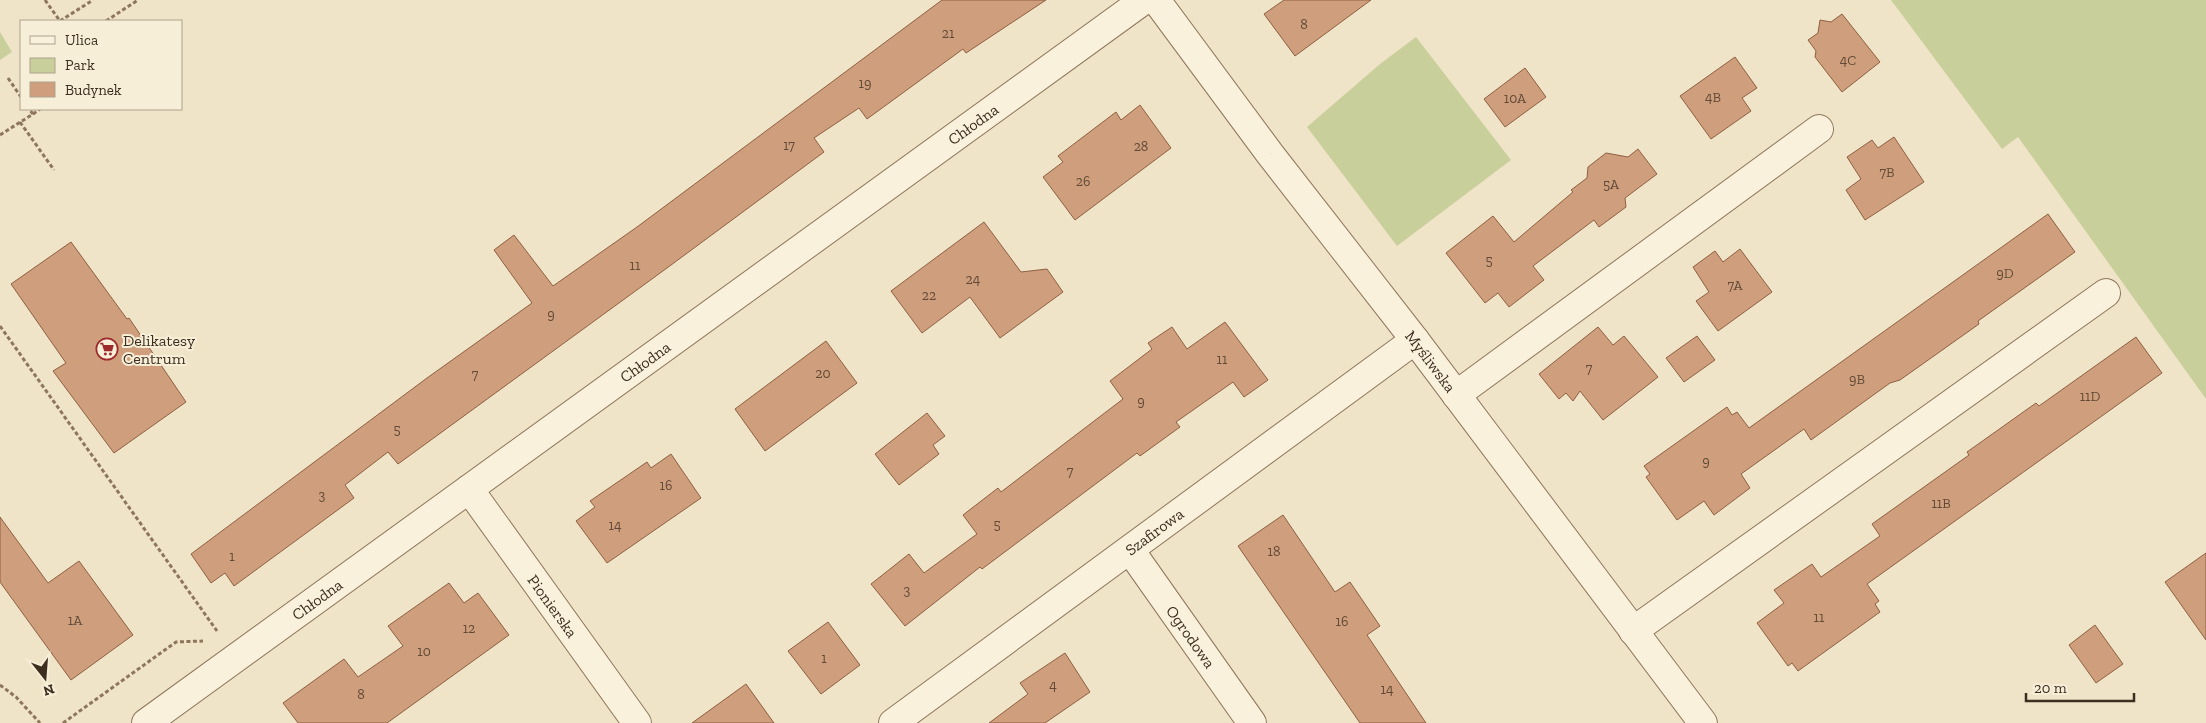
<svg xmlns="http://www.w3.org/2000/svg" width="2206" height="723" viewBox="0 0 2206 723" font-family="'Zilla Slab',serif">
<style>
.green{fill:#c9cf9b}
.building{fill:#cf9f7d;stroke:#8d5f41}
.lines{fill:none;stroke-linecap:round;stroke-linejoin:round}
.minor-casing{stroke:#8d765c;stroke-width:30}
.path{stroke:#8d765c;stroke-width:3;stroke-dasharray:4 2.5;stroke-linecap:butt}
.minor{stroke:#faf1dc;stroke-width:28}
.labels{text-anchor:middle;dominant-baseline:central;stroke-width:4;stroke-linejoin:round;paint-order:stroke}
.number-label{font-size:14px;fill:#624a37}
.street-label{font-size:16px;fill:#3d2e20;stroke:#f7eed8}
.poi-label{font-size:16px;fill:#3d2e20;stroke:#f7eed8;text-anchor:start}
</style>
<rect width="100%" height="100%" fill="#f0e4c8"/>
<g class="green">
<polygon points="1891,0 2206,0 2206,399 2018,137 2002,149"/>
<polygon points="0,32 12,52 0,60"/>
<polygon points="1416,37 1511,160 1397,246 1307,127 1380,64"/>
</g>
<g class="building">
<polygon points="942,0 1046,0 966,53 963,49 867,119 859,108 814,138 824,152 667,268 398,464 388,452 345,485 354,498 234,586 225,573 211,583 191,554 427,378 532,303 494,250 514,235 553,286 637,227"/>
<polygon points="1284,0 1371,0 1295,56 1264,14"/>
<polygon points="1842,14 1880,62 1842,92 1815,57 1816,51 1808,40 1818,33 1820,20 1831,22"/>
<polygon points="1735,57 1757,88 1742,98 1751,111 1711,139 1680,96"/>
<polygon points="1525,68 1546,97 1505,127 1484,99"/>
<polygon points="1140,105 1171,148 1075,220 1043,177 1063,162 1058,156 1116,112 1121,120"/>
<polygon points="1894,137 1924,182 1865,220 1846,190 1861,179 1847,157 1872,140 1878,148"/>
<polygon points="1638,149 1657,174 1625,198 1626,207 1599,227 1594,220 1533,266 1544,280 1509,307 1498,293 1485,303 1446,253 1493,216 1514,242 1573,192 1571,190 1587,178 1588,167 1606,153 1628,157"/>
<polygon points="2048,214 2075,252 1978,321 1979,324 1900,380 1890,383 1811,440 1804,429 1741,474 1750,488 1714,515 1704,501 1677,520 1646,477 1650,474 1644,466 1727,407 1732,415 1737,412 1749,428"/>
<polygon points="984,222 1021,272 1047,269 1063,292 1000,338 970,297 922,333 891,291"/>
<polygon points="71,242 127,319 129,318 186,402 114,453 53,371 66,363 11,284"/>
<polygon points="1740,249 1772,292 1718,331 1696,301 1709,292 1693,267 1715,251 1723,262"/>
<polygon points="1225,322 1268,380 1244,397 1233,382 1176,422 1180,427 1140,456 1137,453 982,569 980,567 905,626 871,584 909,554 924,573 977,534 963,515 998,488 1001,492 1123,399 1110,381 1152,349 1148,343 1172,327 1187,349"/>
<polygon points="1598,327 1613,345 1624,336 1658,377 1603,420 1580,391 1573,401 1566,393 1559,399 1539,374"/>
<polygon points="1697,336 1715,360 1684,382 1666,358"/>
<polygon points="2136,337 2162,373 1867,584 1879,601 1875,604 1880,612 1798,671 1792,663 1788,666 1757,623 1784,603 1774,590 1812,564 1821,577 1880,536 1872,524 1969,455 1967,452 2036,403 2039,406"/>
<polygon points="826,341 857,383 765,451 735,409"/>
<polygon points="927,413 945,436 933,445 939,454 899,485 875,454"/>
<polygon points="671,454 701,498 607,563 576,521 595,507 590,501 647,462 651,468"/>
<polygon points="1283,515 1335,592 1350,582 1380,626 1367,635 1426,723 1360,723 1238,546"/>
<polygon points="0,517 48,583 79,561 133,635 71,680 0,582"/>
<polygon points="2206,553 2206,640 2165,582"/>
<polygon points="449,583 464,603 478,593 509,635 387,723 298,723 283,703 344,659 358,677 403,646 388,626"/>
<polygon points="828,622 860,665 821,694 788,651"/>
<polygon points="2095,625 2123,664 2096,683 2069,645"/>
<polygon points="1065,653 1090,692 1045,723 989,723 1028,694 1020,683"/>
<polygon points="746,684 774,723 692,723"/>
</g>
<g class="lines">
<g class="minor-casing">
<g id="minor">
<path id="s1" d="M1156,0L1270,154L1415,340L1703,723"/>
<polyline points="1456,395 1819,129"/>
<path id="s2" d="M469,489L637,723"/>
<path id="s3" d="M1130,550L1252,723"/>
<polyline points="1633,631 2106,293"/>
<path id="s4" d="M146,723L1144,0"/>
<path id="s5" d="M893,723L1415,340"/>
</g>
</g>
<g class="path">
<polyline points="45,0 60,21"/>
<polyline points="60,21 93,0"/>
<polyline points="106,21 138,0"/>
<polyline points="8,78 21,97"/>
<polyline points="33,114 40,109"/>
<polyline points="20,122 54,170"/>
<polyline points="0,135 33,114 29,109"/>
<polyline points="0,326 217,631"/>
<polyline points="0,685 16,697 40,723"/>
<polyline points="63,723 176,642 203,641"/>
</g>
<use href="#minor" class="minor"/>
</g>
<defs>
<g id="supermarket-ring" transform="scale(1.125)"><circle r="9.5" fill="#f7eed8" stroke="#9e2a2b" stroke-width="1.5"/><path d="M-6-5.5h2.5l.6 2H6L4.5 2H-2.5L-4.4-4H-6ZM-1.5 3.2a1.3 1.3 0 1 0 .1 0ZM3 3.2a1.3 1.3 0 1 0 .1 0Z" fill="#9e2a2b"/></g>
</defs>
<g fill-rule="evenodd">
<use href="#supermarket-ring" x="107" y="349"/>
</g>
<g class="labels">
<g class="number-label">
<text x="1304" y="24">8</text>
<text x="948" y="33">21</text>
<text x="1848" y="60">4C</text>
<text x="865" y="83">19</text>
<text x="1713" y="97">4B</text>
<text x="1515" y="98">10A</text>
<text x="789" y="145">17</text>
<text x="1141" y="146">28</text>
<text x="1887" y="172">7B</text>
<text x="1083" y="181">26</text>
<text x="1611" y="184">5A</text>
<text x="1489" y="260">5</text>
<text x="635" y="265">11</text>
<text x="2005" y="273">9D</text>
<text x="973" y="279">24</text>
<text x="1735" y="285">7A</text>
<text x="929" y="295">22</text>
<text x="551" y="314">9</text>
<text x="1222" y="359">11</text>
<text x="1589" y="368">7</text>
<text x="823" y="373">20</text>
<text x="475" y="374">7</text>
<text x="1857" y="379">9B</text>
<text x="2090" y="396">11D</text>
<text x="1141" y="401">9</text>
<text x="397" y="429">5</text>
<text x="1706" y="461">9</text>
<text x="1070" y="471">7</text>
<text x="666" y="485">16</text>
<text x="322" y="495">3</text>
<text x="1941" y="503">11B</text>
<text x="997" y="524">5</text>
<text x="615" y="525">14</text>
<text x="1274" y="551">18</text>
<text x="232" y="556">1</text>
<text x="907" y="590">3</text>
<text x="1819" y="617">11</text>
<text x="75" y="620">1A</text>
<text x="1342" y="621">16</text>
<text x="469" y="628">12</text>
<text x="424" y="651">10</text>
<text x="824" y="658">1</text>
<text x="1053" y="685">4</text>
<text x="1387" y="689">14</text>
<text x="361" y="694">8</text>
</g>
<g class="street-label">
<text stroke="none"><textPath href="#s4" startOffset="1021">Chłodna</textPath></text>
<text stroke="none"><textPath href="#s1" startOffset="454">Myśliwska</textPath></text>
<text stroke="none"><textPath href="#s4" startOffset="616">Chłodna</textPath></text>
<text stroke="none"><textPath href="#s5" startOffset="324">Szafirowa</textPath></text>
<text stroke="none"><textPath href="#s4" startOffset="211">Chłodna</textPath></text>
<text stroke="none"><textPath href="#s2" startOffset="144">Pionierska</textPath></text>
<text stroke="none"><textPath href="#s3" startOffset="106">Ogrodowa</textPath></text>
</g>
<g class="poi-label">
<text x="123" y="340">Delikatesy<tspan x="123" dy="18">Centrum</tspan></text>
</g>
</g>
<rect x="20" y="20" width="162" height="90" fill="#f7eed8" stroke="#ada18e"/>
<rect x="30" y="36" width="25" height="8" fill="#faf1dc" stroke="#ada18e"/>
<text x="65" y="45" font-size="15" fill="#3d2e20">Ulica</text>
<rect x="30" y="58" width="25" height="15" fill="#c9cf9b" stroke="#ada18e"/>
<text x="65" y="70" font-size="15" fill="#3d2e20">Park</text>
<rect x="30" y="82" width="25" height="15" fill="#cf9f7d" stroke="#ada18e"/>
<text x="65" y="95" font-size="15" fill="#3d2e20">Budynek</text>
<g transform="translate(45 678) rotate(163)" stroke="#f7eed8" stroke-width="4" paint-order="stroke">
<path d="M0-4L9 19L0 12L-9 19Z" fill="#3d2e20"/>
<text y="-8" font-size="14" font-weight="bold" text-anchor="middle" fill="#3d2e20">N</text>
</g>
<path d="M2026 693v8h108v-8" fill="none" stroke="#3d2e20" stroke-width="2.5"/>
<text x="2034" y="693" font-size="15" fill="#3d2e20" stroke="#f7eed8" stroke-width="4" paint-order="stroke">20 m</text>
</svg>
